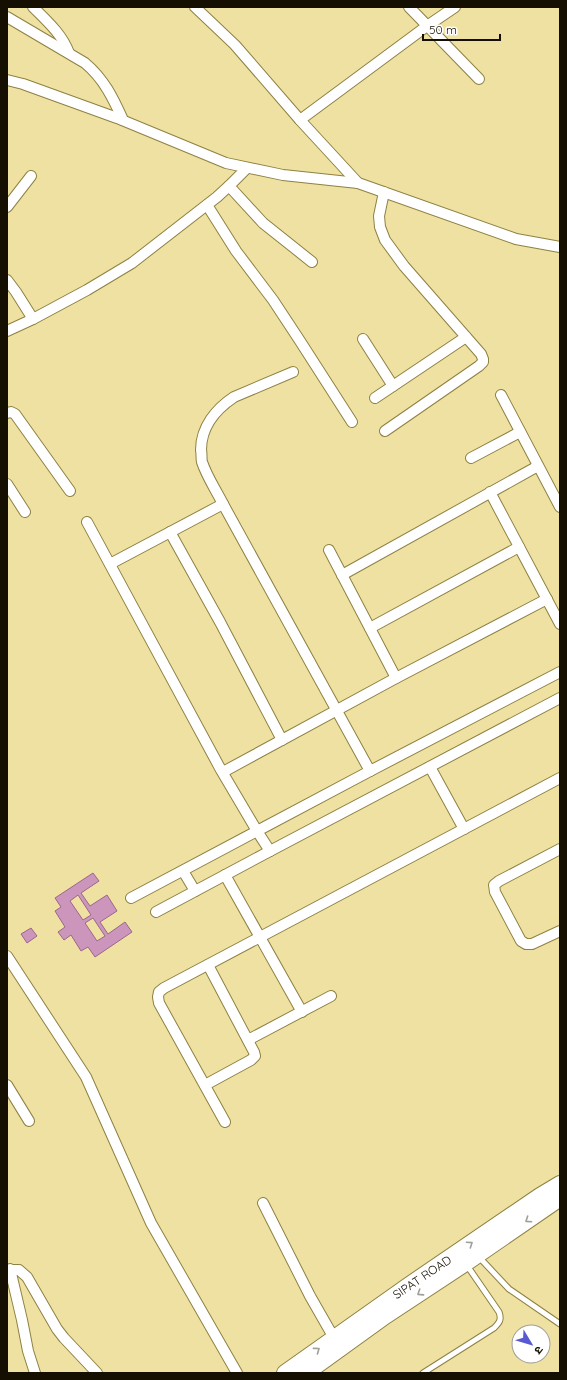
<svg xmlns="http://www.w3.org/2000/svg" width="567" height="1380" viewBox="0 0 567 1380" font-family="Quicksand,'Noto Sans Devanagari',sans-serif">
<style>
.building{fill:#cc95bb;stroke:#9b678c;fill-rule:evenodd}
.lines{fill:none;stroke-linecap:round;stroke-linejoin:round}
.service-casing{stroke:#8e8143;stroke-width:7}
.minor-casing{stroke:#8e8143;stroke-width:12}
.trunk-casing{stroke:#8e8143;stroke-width:18}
.service{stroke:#fff;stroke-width:5}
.minor{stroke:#fff;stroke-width:10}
.trunk{stroke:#fff;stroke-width:16}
.oneway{stroke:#a19f99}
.labels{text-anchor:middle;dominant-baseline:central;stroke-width:3.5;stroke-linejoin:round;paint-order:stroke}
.street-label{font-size:12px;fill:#140f00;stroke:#fff}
</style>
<rect width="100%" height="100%" fill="#eee1a1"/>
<g class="building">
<path d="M93,873L99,881L81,893L90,906L107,895L117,911L100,922L108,934L125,922L132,932L95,957L88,947L81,951L71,935L64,940L58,932L65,927L55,911L61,907L55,898ZM78,895L91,915L83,920L70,901ZM93,918L105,936L97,941L85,923Z"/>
<polygon points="31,928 37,936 27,943 21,934"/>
</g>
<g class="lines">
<g class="service-casing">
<g id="service">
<polyline points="478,1256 509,1289 560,1324"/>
<path d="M423,1373L494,1328C499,1323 502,1320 499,1312L466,1264"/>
</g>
</g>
<g class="minor-casing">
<g id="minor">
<path d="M33,7C47,21 62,34 69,53"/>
<polyline points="195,7 235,45 300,120 358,183"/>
<polyline points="409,7 479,79"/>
<path d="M7,17L85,63C104,79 113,98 123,120"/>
<polyline points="7,80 23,84 117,118 226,163 283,175 358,183 516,239 560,247"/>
<polyline points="300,120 427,26 455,7"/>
<polyline points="229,186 263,223 312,262"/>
<polyline points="384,192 379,216 380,227 385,240 404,266 481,354 483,359 483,362 479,366 385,431"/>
<polyline points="207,205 236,251 273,300 300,341 352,422"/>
<polyline points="7,207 31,176"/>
<polyline points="7,280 16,292 33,319"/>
<polyline points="7,331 33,319 87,290 132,263 217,197 229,186 247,168"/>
<polyline points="363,339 393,386"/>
<path d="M293,372L234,397C216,409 201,427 201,450C202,454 201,458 202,462C207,477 216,490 223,504L370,771"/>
<polyline points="501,395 560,507"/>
<polyline points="375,398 466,337"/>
<polyline points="7,413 11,412 15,414 70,491"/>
<polyline points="471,458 520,432"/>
<polyline points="7,484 25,512"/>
<polyline points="490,492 560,624"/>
<polyline points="87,522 221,770 257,831 270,851"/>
<polyline points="170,532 220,622 282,740"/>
<polyline points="329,550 396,678"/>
<polyline points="110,564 223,504"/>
<polyline points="342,575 538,466"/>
<polyline points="370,628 519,547"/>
<polyline points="430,767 464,829"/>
<polyline points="223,772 396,678 547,599"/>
<polyline points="560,849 499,881 494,885 495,892 521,941 526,944 532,944 560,931"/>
<polyline points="183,871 195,891"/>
<polyline points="225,875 302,1012"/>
<polyline points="131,898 370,771 560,672"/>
<polyline points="156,912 270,851 560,698"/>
<polyline points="7,956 86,1077 151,1223 237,1373"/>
<polyline points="248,1040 331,996"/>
<polyline points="7,1085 29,1121"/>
<polyline points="205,1085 251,1060 255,1056 254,1052 208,965"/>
<polyline points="225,1122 159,1003 158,997 159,992 164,988 560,778"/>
<polyline points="263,1203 310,1296 334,1338"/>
<polyline points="10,1269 22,1320 28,1351 35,1373"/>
<polyline points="7,1270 19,1270 27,1277 57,1329 64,1338 97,1373"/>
</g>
</g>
<g class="trunk-casing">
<g id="trunk">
<polyline points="285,1373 408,1286 540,1196 560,1184"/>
<polyline points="306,1373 385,1316 470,1260 560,1198"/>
</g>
</g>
<use href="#service" class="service"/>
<use href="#minor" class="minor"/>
<use href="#trunk" class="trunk"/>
</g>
<defs><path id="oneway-chevron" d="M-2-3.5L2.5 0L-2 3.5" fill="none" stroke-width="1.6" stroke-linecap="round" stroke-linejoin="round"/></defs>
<g class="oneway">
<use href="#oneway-chevron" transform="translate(528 1220) rotate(146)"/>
<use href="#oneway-chevron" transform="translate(470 1244) rotate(-34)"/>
<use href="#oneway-chevron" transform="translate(420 1293) rotate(147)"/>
<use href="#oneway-chevron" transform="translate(317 1350) rotate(-36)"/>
</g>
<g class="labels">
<g class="street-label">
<text transform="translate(422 1277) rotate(-34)">SIPAT ROAD</text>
</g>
</g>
<rect width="567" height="1380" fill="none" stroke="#140f00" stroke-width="16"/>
<g transform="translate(531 1344) rotate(128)"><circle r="19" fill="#ffffff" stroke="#a19f99"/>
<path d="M0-3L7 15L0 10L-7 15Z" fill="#595ad2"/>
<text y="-6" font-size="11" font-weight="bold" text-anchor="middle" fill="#140f00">उ</text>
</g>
<path d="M423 34v6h77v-6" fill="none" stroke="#140f00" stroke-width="2"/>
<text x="429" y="34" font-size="12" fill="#140f00" stroke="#ffffff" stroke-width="3" paint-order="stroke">50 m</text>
</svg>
